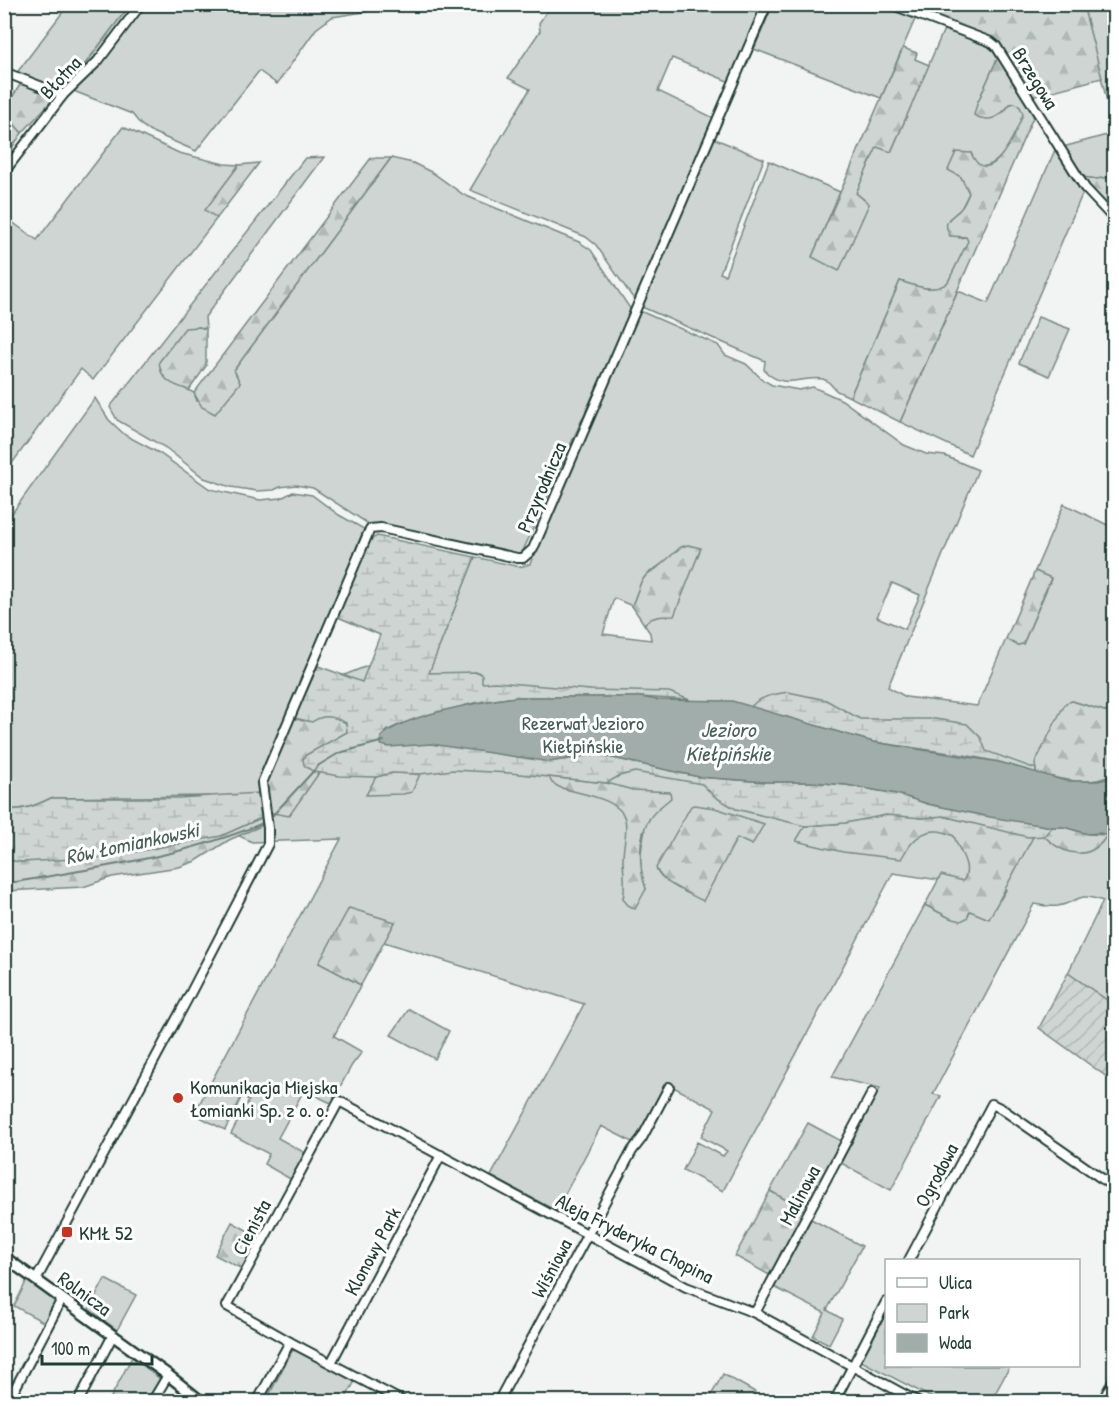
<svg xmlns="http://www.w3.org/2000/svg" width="1119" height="1406" viewBox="0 0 1119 1406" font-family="'Patrick Hand',sans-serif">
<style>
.green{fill:#ced5d3;stroke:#768984;stroke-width:1.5;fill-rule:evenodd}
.forest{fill:url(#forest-firs);stroke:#768984;stroke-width:1.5}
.wetland{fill:url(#wetland-marsh);stroke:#768984;stroke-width:1.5}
.garden{fill:url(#garden-furrows);stroke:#768984;stroke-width:1.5}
.water{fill:#a1adaa;stroke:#6d807b;stroke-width:1.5}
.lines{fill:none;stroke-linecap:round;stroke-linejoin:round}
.stream{stroke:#6d807b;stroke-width:2}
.minor-casing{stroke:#1f3d34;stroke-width:12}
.tertiary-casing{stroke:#1f3d34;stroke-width:14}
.minor{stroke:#fff;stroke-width:8}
.tertiary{stroke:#fff;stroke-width:9}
.poi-dot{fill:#c8321e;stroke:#fff;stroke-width:2}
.labels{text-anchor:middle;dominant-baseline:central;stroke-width:6;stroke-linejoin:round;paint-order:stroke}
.street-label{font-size:20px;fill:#1f3d34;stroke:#fff}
.park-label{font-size:20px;fill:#425b54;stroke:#fff}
.poi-label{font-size:20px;fill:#1f3d34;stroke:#fff;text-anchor:start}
.water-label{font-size:21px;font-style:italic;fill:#465f57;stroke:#fff}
</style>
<defs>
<pattern id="forest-firs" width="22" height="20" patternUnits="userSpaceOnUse" patternTransform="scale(1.5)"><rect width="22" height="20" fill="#ced5d3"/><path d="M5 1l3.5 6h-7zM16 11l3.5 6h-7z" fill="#b0b8b6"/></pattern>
<pattern id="wetland-marsh" width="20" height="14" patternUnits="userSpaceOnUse" patternTransform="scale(1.5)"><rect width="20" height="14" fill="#ced5d3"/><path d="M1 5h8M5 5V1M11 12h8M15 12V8" fill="none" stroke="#b0b8b6"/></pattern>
<pattern id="garden-furrows" width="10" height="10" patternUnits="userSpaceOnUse" patternTransform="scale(1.5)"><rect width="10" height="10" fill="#ced5d3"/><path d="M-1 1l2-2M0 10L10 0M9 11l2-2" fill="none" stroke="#b0b8b6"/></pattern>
</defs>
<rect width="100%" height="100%" fill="#f2f3f3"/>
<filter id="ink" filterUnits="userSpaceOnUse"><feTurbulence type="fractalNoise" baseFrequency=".0167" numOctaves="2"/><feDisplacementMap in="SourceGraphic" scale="12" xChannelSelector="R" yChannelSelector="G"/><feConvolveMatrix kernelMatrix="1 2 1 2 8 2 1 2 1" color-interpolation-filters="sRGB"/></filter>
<g filter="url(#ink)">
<g class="green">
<polygon points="710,4 725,8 727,5 763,5 730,82 672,58 658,91 714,118 635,301 596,245 586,237 470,190 530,89 508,78 540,31 539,23 551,5"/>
<polygon points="68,5 130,5 63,93 16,74"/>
<polygon points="146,5 408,5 332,17 316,29 277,84 259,71 196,151 152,132 141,125 132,114 76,92 72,89 113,49"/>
<polygon points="773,5 882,5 916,17 881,98 754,49"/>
<polygon points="1083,5 1114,5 1114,129"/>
<path d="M945,27L990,44L998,57L977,104L1004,112L1010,104L1016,103L1020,107L1024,114C1016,133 1005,165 981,167L976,163L971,153L961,177L969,193L961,209L949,219L959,238L966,237L969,241L948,282C935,295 914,285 900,281L850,397C846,395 841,393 837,391C832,387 830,381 823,379C800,375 785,392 764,370L765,361L642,307L713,138L764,159L720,273L725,275L769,161L840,192L812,257L869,204L856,193L877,146L891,152Z"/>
<polygon points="5,112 22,133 5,158"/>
<polygon points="123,127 179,153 224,164 239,165 206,210 217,218 93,380 81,369 5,473 5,217 37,240"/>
<polygon points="1114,133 1114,148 1109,177 1097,179 1082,177 1063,147"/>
<polygon points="1055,150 1084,190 970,455 900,422 958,291 988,303"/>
<path d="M324,157L205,317L206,329L199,327L160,369C168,387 178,384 194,393L197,401L240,383L234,370L391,158L413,163L433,173L464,195L579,242L591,250L631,310L522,553H514L382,524L370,525L313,488L296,485L280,487L274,490L257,491L231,487L204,478L166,448L117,420L110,407L305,158Z"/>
<path d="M640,311L718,345L725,355L746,364L763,380L772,385L799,390L813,387L842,400L904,445L926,454L945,456L978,470L888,687L906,697L977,706L1006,639L1017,645L1023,644L1051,579L1035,571L1064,504L1114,528V714L1072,701L1114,723V1005L1068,973L1103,901C1076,891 1080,902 1058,906C1050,907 1041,905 1034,904L933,1094L941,1096L891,1190L841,1163L880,1088L832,1077L925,905L950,918L1000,900L1006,890L893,873L723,1191L683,1170L697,1142L723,1156L727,1151L701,1137L715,1109L666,1083L634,1143L601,1126L556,1211L491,1176L584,1004L384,942L395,922L319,963L361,985L334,1036L362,1052L352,1065L331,1103L304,1090L278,1138L307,1154L292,1180L264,1164L269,1154L231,1134L249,1100L242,1096L225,1130L194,1114L341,839L252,842L227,830L210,796L51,798C35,806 22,811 5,809V523L95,398L109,420L125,435L159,453L210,489L260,500L281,498L293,492L312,495L339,515L364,529L296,694L370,665L439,647L475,557L520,567L530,564L583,435ZM666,561L658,616L648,620L644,624L650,633L651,640L603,634L614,598L632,606L641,582L647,574ZM892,583L920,595L905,629L877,617ZM645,830C640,853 638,866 646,889L623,899L626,885Z"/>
<polygon points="1038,317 1070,329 1049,376 1019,363"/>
<polygon points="409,1009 449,1031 435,1059 391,1035"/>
<polygon points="808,1123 845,1143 808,1212 770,1191"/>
<polygon points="811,1219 862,1246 827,1310 842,1319 829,1344 813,1336 825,1313 774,1287"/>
<polygon points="105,1279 136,1295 117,1330 89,1309"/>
<polygon points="27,1280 54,1299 55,1304 45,1323 14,1306"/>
<polygon points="886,1314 886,1366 1010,1366 991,1401 938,1401 861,1361"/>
<polygon points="297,1350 355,1381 344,1401 266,1401 292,1351"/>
<polygon points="132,1357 160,1379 147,1401 109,1401"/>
<polygon points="723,1374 755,1392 749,1401 708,1401"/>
</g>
<g class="forest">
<polygon points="130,5 137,5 90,66 77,75"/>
<polygon points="902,5 1083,5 1102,78 1031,97 993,38"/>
<polygon points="903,48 917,53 915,59 929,65 891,152 877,147 856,193 869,204 839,271 812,257"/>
<path d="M998,57L1034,115L900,422L850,397L900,281C914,286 936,294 948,282L968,241L966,237L950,236C940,219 954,218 962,207C965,203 967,198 969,193L961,177L948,170L956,152L971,153C989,194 1017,131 1023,114L1020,107L1015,103L1010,104C1000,117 990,124 974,115L977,104Z"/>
<polygon points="21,83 55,97 22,133 4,112 5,109"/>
<polygon points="1114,148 1114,215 1082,177 1097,179 1109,177"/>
<polygon points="371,158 391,158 234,370 240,383 215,414 202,407 194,393"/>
<polygon points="259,163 217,218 205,210 239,165"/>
<path d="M199,327L206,329V366L189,390C173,385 161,381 159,362L185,328Z"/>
<path d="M688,545L701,548L674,616C662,616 652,616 644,624L632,606L641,582L647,574L656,569L681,547Z"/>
<polygon points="1035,571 1051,578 1023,644 1017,645 1006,639"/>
<path d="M1072,701L1114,714V774C1090,787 1062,780 1036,773L1035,763L1061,711L1066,703Z"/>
<polygon points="321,716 335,717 346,722 348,732 306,755 303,759 313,772 319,773 289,816 268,812 264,781 294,718 303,721"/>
<polygon points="392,773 420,774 412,792 403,794 366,795 376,777"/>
<path d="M549,777L607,783L633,790L670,792L671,798C664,804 655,810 650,818C637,836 639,869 646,889L635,909L628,905L623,899C626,884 623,872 623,857C623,846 628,830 625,819C619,797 578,794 559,787L552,783Z"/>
<path d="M694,805L715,808L764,824L752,845L737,838L703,901C689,893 662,884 656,868L691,806Z"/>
<path d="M898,815L922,818L943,816L1033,837L989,919L970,911L967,918L961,921L950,918L925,905L941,875L963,881C973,866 959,852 954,836C928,823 913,837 901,859L843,852L796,841L805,826L845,823L874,816Z"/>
<polygon points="261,818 263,825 229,840 196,861 179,867 112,877 83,887 5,891 4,860 22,862 221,836"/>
<path d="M1052,827H1064L1088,834L1107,835C1091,862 1064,856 1044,836Z"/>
<polygon points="349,908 395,922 361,985 319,963"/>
<polygon points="770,1191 808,1212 773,1277 735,1256"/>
<polygon points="232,1222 261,1238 244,1270 215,1255"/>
</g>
<g class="wetland">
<path d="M377,536L475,557L429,673L478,672L482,675V683L495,682L591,690L669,692L690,700L640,697H516L474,703L401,724L388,730L381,737L382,745L431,744L565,760L595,754L699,777L766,782H812L846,785L897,794L928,804L1052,827L1044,836L1028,837L943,816L922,818L886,815L845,823L805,826L736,809L715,797L702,784L635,772L619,776L607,783L510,773L453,770L420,774L392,773L376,777L340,776L314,772L304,765L303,759L306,755L347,732L346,723C333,716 324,714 312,722L294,718L318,666L362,682L380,635L338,617L370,540Z"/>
<path d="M788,692L826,700L860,719H935L967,724L981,738L986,751L1036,769V773L999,762L964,755L873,742L751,707C759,696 776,694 788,692Z"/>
<path d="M258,793L261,818L221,836L108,857L22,862L5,860V809C22,811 35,806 51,798H178Z"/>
</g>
<polygon class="garden" points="1068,973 1114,1005 1114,1082 1039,1028"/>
<path class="water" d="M516,697H640L658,700L732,701L873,742L999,762L1066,781H1098L1114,777V837L1100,833L1088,834L1064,827H1052L990,817L928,804L897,794L846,785L812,782H766L699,777L595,754L550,762L431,744L389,747L381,745V737C402,715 484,701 516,697Z"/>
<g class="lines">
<g class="stream">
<polyline points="273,815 319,765 339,753 384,741"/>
<path d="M4,882H16C100,867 184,857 263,823"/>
</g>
<g class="minor-casing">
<g id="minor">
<polyline points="890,4 991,42 996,46 1085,188 1114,219"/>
<polyline points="4,72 63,95"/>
<polyline points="4,172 63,95 98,61 141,4"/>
<polyline points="909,1260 992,1104 1002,1109 1114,1187"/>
<polyline points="36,1280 189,996 268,844 268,828 262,783 370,529 381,528 517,558 523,558 533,549 767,4"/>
<polyline points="755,1313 872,1093"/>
<polyline points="331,1363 441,1155"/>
<polyline points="8,1402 62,1299"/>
<polyline points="78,1402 113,1335"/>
<polyline points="152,1402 168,1375"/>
<polyline points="257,1402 290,1342"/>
<polyline points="404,1402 290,1342 227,1306 339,1101 686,1287 755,1313 918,1402"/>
<polyline points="498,1402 632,1151 642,1138 669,1087"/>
<polyline points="834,1402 886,1302"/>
<polyline points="1102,1402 1114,1379"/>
</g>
</g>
<g class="tertiary-casing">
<polyline id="tertiary" points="4,1257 168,1375 202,1402"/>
</g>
<use href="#minor" class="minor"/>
<use href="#tertiary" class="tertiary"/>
</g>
</g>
<g class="poi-dot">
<circle cx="178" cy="1098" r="6"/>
<rect x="61" y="1226" width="12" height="12" rx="3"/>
</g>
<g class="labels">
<g class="street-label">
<text transform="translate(60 77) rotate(-47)">Błotna</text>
<text transform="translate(1036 78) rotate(58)">Brzegowa</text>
<text transform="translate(541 487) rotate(-67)">Przyrodnicza</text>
<text transform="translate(936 1175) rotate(-62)">Ogrodowa</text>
<text transform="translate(799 1195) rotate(-62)">Malinowa</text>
<text transform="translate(251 1227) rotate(-62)">Cienista</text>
<text transform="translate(635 1238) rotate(27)">Aleja Fryderyka Chopina</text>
<text transform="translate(372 1251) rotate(-62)">Klonowy Park</text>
<text transform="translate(551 1268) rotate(-62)">Wiśniowa</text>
<text transform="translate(85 1293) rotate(36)">Rolnicza</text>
</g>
<g class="park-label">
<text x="583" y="722">Rezerwat Jezioro<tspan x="583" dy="23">Kiełpińskie</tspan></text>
</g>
<g class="poi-label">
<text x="190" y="1086">Komunikacja Miejska<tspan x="190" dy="23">Łomianki Sp. z o. o.</tspan></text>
<text x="79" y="1232">KMŁ 52</text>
</g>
<g class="water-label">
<text x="728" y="729">Jezioro<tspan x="728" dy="24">Kiełpińskie</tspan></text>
<text transform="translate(132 843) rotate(-12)">Rów Łomiankowski</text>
</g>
</g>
<rect width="1119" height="1406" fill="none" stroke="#fff" stroke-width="24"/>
<rect x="12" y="12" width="1095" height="1382" fill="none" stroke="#1f3d34" stroke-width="2" filter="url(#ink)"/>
<rect x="885" y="1259" width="195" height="108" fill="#ffffff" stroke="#a5b1ae" stroke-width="1.5"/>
<rect x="897" y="1278" width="30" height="9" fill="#ffffff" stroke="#a5b1ae" stroke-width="1.5"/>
<text x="939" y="1289" font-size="18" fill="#1f3d34">Ulica</text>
<rect x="897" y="1304" width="30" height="18" fill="#ced5d3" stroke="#a5b1ae" stroke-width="1.5"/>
<text x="939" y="1319" font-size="18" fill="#1f3d34">Park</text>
<rect x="897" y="1334" width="30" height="18" fill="#a1adaa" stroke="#a5b1ae" stroke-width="1.5"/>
<text x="939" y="1349" font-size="18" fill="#1f3d34">Woda</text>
<path d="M42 1355v9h110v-9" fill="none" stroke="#1f3d34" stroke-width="3"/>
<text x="51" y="1355" font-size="18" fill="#1f3d34" stroke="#ffffff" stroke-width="4.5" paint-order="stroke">100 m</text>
</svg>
